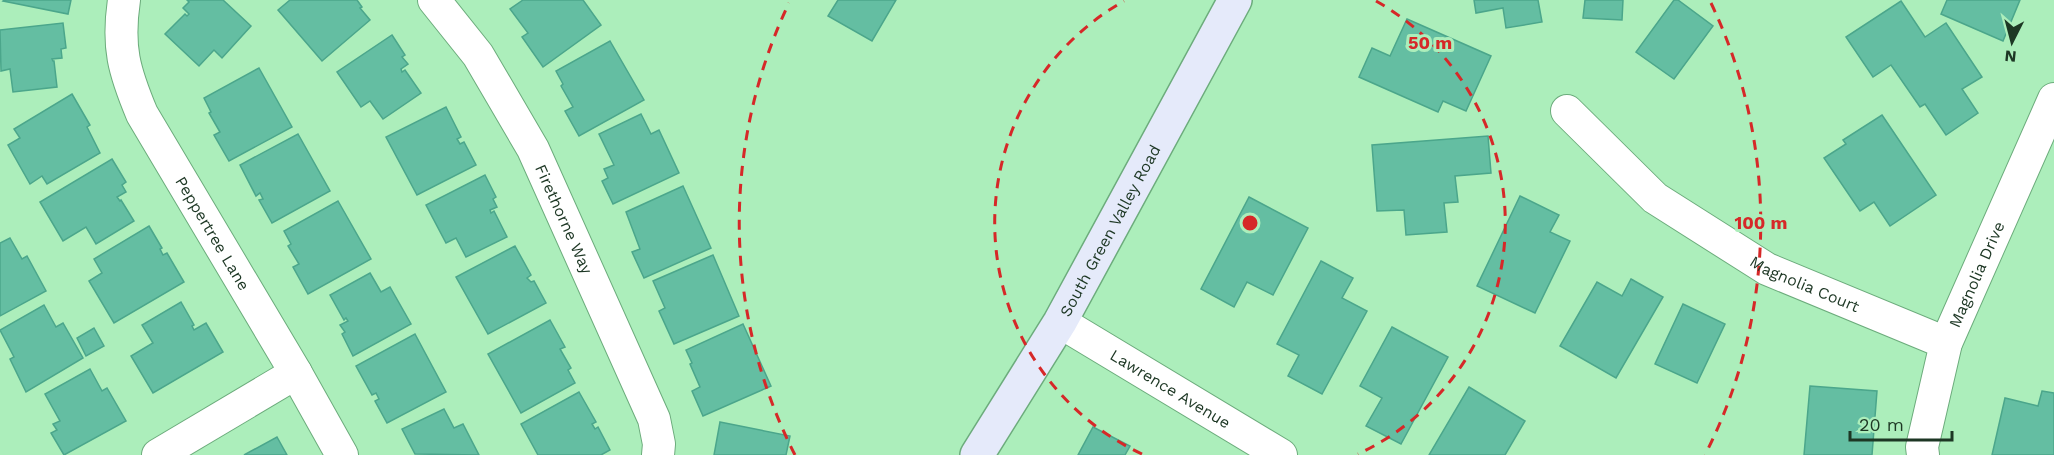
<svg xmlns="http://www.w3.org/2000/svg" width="2054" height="455" viewBox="0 0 2054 455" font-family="'Work Sans',sans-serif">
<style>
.building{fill:#64bea2;stroke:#4ba68b;stroke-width:1.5}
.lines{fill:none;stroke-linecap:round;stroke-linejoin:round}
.minor-casing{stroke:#6cac7c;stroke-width:34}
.secondary-casing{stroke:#6cac7c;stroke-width:36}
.minor{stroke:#fff;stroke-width:32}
.secondary{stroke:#e5eafa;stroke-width:33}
.ring{fill:none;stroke:#d62828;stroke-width:3;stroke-dasharray:10 8}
.labels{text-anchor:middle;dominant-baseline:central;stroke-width:6;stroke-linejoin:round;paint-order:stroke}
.street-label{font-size:16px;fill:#1d3724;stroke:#aceebb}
.centre{fill:#d62828;stroke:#aceebb;stroke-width:3}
.ring-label{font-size:18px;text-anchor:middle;font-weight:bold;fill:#d62828;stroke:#aceebb;stroke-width:6;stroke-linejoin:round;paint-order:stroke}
</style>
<rect width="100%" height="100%" fill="#aceebb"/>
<g class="building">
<polygon points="4,0 71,0 68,14 3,1"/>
<polygon points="187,0 223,0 251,26 222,58 214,50 199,66 165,34 185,14 187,16 189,14 183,8 189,2"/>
<polygon points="290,0 357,0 362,7 360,8 370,20 322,61 278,10"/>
<polygon points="523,0 583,0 601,25 543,67 522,37 528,33 510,9"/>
<polygon points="838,0 896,0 872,41 828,16"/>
<polygon points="1474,0 1538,0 1542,22 1506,28 1503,8 1476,13"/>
<polygon points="1585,0 1623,0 1622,20 1583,18"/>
<polygon points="1674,0 1678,0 1713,26 1674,79 1636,52"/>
<polygon points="1947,0 2020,0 2003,41 1941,14"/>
<polygon points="1901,1 1925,37 1946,23 1982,77 1962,89 1978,113 1946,135 1925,104 1920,107 1891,65 1873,77 1846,37"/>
<polygon points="1407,19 1491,56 1466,111 1443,101 1438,112 1359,77 1372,48 1390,56"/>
<polygon points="63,23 66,48 61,49 62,58 52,59 53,61 54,61 57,87 13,92 10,69 1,71 0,30"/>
<polygon points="392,35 405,55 402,57 408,64 401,69 402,72 405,70 421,93 383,119 370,101 361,107 337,72"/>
<polygon points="610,41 644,100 579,136 565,111 573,107 561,86 563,84 556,71"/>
<polygon points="259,68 292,127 229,161 214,135 220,132 209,113 211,112 204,98"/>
<polygon points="72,94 90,125 87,127 100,153 47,184 42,176 30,184 8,145 20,138 14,129"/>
<polygon points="446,107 461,137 457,139 460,144 464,142 476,165 417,195 386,137"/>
<polygon points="641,114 651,134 659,130 679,173 613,204 602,181 608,178 604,169 614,165 599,134"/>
<polygon points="1882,115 1936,195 1890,226 1874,202 1860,211 1824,158 1846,144 1843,140"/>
<polygon points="298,134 330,191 272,223 259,200 263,199 260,193 256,196 240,165"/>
<polygon points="1488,136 1491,173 1455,176 1458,202 1444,203 1447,232 1406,235 1404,210 1377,211 1372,145"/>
<polygon points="112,159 126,182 122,185 126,192 117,197 120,201 121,200 134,221 96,244 86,227 63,241 40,202"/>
<polygon points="485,175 496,197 493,199 497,207 490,210 491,213 494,211 507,237 466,257 456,238 446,243 426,205"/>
<polygon points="683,186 711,248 644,278 632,252 640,249 626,212"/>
<polygon points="1520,196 1559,215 1550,232 1570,241 1535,313 1477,286"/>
<polygon points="1249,197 1308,228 1273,295 1247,282 1234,307 1201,289"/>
<polygon points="338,201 371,259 308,294 293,267 299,264 288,246 291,244 284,231"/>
<polygon points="149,226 162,248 160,249 163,255 167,253 184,282 114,323 89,281 102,273 94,259"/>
<polygon points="10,238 22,259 27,256 46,291 0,316 0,243"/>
<polygon points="515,246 531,275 527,278 531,282 534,281 546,303 488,334 456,277"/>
<polygon points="713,255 739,316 674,344 659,311 665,308 653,281"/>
<polygon points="1321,261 1353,278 1342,298 1367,311 1322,394 1288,376 1299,355 1277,344"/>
<polygon points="370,273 381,292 390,287 411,324 353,356 342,334 345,332 340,325 348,321 346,318 344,320 330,295"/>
<polygon points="1631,279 1663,297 1616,378 1560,346 1597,282 1622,296"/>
<polygon points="181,302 194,325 192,326 194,330 206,323 223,352 153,393 131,356 153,343 142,325"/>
<polygon points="1683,304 1725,324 1697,383 1655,364"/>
<polygon points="44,305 56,327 63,323 83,358 26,392 10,359 14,357 0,330"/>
<polygon points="550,320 565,347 560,349 571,368 568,370 575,383 521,413 488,354"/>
<polygon points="743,324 771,386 703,416 692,391 700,387 690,364 692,363 686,350"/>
<polygon points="1392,327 1448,357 1401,444 1366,426 1382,398 1360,386"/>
<polygon points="94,328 104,346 86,356 77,338"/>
<polygon points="415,334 446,392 387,423 375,401 379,399 376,393 372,395 356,366"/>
<polygon points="90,369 102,391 107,388 126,421 64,455 51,433 57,430 53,424 60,421 45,394"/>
<polygon points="1810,386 1877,391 1872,455 1804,455"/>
<polygon points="1469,387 1525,421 1505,455 1429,455"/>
<polygon points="2042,391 2054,393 2054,455 1992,455 2005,398 2038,406"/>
<polygon points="579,392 596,422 592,424 595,429 598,427 610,450 601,455 538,455 521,424"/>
<polygon points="444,409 454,428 463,424 479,455 415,454 402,429"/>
<polygon points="720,422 790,436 786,455 714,455"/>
<polygon points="1093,427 1130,446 1125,455 1078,455"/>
<polygon points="277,437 287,455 244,455"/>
</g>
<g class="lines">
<g class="minor-casing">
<g id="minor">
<path id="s1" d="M124,0C117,47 124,71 142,114L296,373L342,455"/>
<path id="s2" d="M434,0L478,55L533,149L654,419L659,444L658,455"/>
<path id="s3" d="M1567,111L1655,198L1767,269L1946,343"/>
<path id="s4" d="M1060,322L1281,455"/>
<polyline points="158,455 296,373"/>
<path id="s5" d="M1923,455L1922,447L1946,343L2054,99"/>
</g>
</g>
<g class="secondary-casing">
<g id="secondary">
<path id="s6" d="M977,455L1060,322L1235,0"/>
</g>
</g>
<use href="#minor" class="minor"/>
<use href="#secondary" class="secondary"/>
</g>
<g class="ring">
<path d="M1142 454A255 255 0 0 1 1124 1M1376 1A255 255 0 0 1 1358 454"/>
<path d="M795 455A511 511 0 0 1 789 3M1711 3A511 511 0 0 1 1705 455"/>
</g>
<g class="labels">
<g class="street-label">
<text stroke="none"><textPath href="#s2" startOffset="256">Firethorne Way</textPath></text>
<text stroke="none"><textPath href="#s6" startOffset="261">South Green Valley Road</textPath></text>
<text stroke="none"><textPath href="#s1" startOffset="256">Peppertree Lane</textPath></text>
<text stroke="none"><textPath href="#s5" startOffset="190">Magnolia Drive</textPath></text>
<text stroke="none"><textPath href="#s3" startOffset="297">Magnolia Court</textPath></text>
<text stroke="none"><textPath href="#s4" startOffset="129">Lawrence Avenue</textPath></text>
</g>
</g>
<circle cx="1250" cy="223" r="9" class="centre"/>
<g class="ring-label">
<text x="1430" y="49">50 m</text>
<text x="1761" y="229">100 m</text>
</g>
<g transform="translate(2012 42) rotate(186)" stroke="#aceebb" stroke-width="4.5" paint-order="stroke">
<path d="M0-4.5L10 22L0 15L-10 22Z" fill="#1d3724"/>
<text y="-9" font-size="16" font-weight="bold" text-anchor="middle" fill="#1d3724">N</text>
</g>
<path d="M1850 431v9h102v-9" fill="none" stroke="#1d3724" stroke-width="3"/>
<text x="1859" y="431" font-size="18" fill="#1d3724" stroke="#aceebb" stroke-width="4.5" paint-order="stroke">20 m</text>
</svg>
